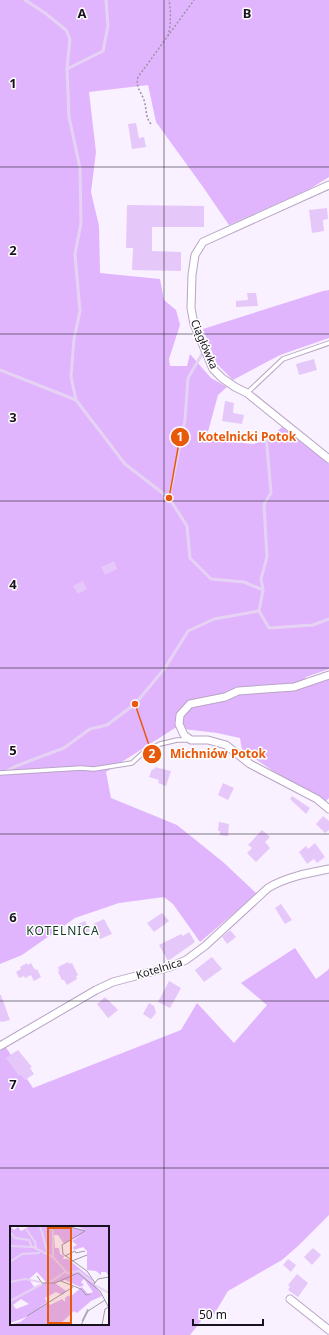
<svg xmlns="http://www.w3.org/2000/svg" width="329" height="1335" viewBox="0 0 329 1335" font-family="'Noto Sans',sans-serif">
<style>
.green{fill:#e0b5fd;fill-rule:evenodd}
.lines{fill:none;stroke-linecap:round;stroke-linejoin:round}
.stream{stroke:#e6d3f4;stroke-width:3}
.building{fill:#e5c8f9}
.lane-casing{stroke:#b8a5c5;stroke-width:5.5}
.street-casing{stroke:#b8a5c5;stroke-width:9}
.path{stroke:#9c94a1;stroke-width:1.5;stroke-dasharray:2 2;stroke-linecap:butt}
.lane{stroke:#fff;stroke-width:3.5}
.street{stroke:#fff;stroke-width:7}
.grid{fill:none;stroke:#19121e;stroke-width:1;stroke-opacity:0.55}
.labels{text-anchor:middle;dominant-baseline:central;stroke-width:3;stroke-linejoin:round;paint-order:stroke}
.street-label{font-size:11px;fill:#19121e;stroke:#fff}
.neighbourhood-label{font-size:12px;letter-spacing:1px;fill:#123822;stroke:#fff}
.inset-river{fill:none;stroke:#e6d3f4;stroke-width:2}
.inset-road{fill:none;stroke:#9f98a5;stroke-width:1}
.view{fill:#e8590c;fill-opacity:0.15;stroke:#e8590c;stroke-width:2}
.inset-edge{fill:none;stroke:#19121e;stroke-width:2}
.grid-label{font-size:13px;text-anchor:middle;font-weight:bold;fill:#19121e;stroke:#fff;stroke-width:3;stroke-linejoin:round;paint-order:stroke}
.leader{fill:none;stroke:#e8590c;stroke-width:1.5}
.callout-dot{fill:#e8590c;stroke:#fff;stroke-width:1.5}
.mark-label{font-size:12px;text-anchor:middle;font-weight:bold;fill:#fff}
.callout-label{font-size:12px;text-anchor:middle;font-weight:bold;fill:#e8590c;stroke:#fff;stroke-width:3;stroke-linejoin:round;paint-order:stroke}
</style>
<rect width="100%" height="100%" fill="#f9f1ff"/>
<g class="green">
<polygon points="0,0 329,0 329,177 308,190 229,225 203,187 156,122 148,85 89,92 96,152 91,192 99,226 100,273 160,279 164,300 176,310 180,325 169,359 170,366 187,366 190,354 211,378 227,387 218,395 206,439 253,444 268,440 282,427 329,464 329,669 306,677 301,685 329,678 329,798 325,802 314,794 279,775 242,750 240,738 217,733 175,728 106,772 111,798 177,825 223,862 257,894 200,942 173,904 164,897 119,903 75,918 22,955 0,964"/>
<polygon points="329,290 329,338 280,355 233,380 217,364 203,329 323,291"/>
<path d="M295,948L316,979L328,970L329,968V1215L298,1246L282,1260L228,1291L213,1316H205L190,1335H0V1050L5,1046L33,1088L181,1030L197,1003L234,1043L267,1005L241,983ZM11,1227H108V1324H11Z"/>
</g>
<g class="lines">
<g class="stream">
<polyline points="25,0 45,13 66,30 70,39 67,69 69,117 80,168 81,223 75,254 80,311 74,339 71,377 76,400"/>
<polyline points="67,69 103,51 108,26 106,0"/>
<polyline points="0,370 76,400 125,464 169,498 187,526 190,558 211,579 244,582 263,590 259,611 269,628 313,625 329,619"/>
<polyline points="169,498 185,420 188,378 202,354"/>
<polyline points="263,590 261,579 267,557 264,504 271,493 266,435"/>
<polyline points="3,773 16,766 64,748 90,729 107,725 135,704 165,668 188,631 214,619 259,611"/>
</g>
</g>
<g class="building">
<polygon points="136,123 139,138 144,137 146,147 132,149 128,124"/>
<polygon points="127,205 204,206 204,227 152,227 152,251 181,252 181,271 132,270 133,248 126,248"/>
<polygon points="327,208 328,219 323,220 324,231 312,233 309,210"/>
<polygon points="247,293 256,293 258,306 236,307 236,301 248,300"/>
<polygon points="314,359 317,370 299,375 296,364"/>
<polygon points="225,401 234,403 233,413 244,415 242,424 222,421"/>
<polygon points="114,561 117,569 105,575 101,567"/>
<polygon points="83,581 87,589 78,594 73,586"/>
<polygon points="155,767 171,771 166,786 158,783 159,780 149,777 152,769 154,770"/>
<polygon points="223,783 234,788 228,800 218,795"/>
<polygon points="292,796 310,808 306,814 290,799"/>
<polygon points="323,816 329,821 329,830 325,833 316,824"/>
<polygon points="219,822 229,824 228,836 220,835 220,831 218,831"/>
<polygon points="262,830 270,837 265,842 270,848 256,862 247,853 252,848 248,845"/>
<polygon points="315,843 325,857 317,863 314,859 307,864 299,852 306,846 308,849"/>
<polygon points="281,904 292,920 285,924 275,908"/>
<polygon points="162,913 169,921 154,932 147,923"/>
<polygon points="104,919 112,934 100,939 93,924"/>
<polygon points="85,921 90,931 82,934 78,924"/>
<polygon points="229,931 231,931 236,937 227,944 222,937"/>
<polygon points="189,932 195,942 168,961 159,945 181,934 183,936"/>
<polygon points="212,957 222,969 204,982 195,970"/>
<polygon points="68,962 69,964 72,963 78,975 76,976 77,979 67,985 64,980 62,980 58,972 59,971 58,967"/>
<polygon points="27,963 28,965 31,963 35,970 37,969 41,977 34,981 31,975 25,978 24,976 19,978 16,972 21,969 20,967"/>
<polygon points="169,981 181,988 170,1008 158,1002"/>
<polygon points="0,995 1,995 10,1020 2,1022 2,1021 0,1022"/>
<polygon points="105,997 118,1010 108,1018 97,1004"/>
<polygon points="149,1003 154,1006 156,1013 151,1019 143,1014"/>
<polygon points="18,1050 32,1067 30,1068 34,1074 25,1080 21,1075 19,1076 6,1058"/>
<polygon points="313,1248 321,1255 312,1265 304,1257"/>
<polygon points="288,1259 296,1265 291,1272 283,1265"/>
<polygon points="297,1274 308,1283 298,1297 288,1290 290,1287 288,1285"/>
</g>
<g class="lines">
<g class="lane-casing">
<g id="lane">
<polyline points="247,393 283,359 329,343"/>
<polyline points="0,773 81,768 94,769 132,763 145,751 160,744 177,740 190,740"/>
</g>
</g>
<g class="street-casing">
<g id="street">
<polyline points="329,185 203,242 195,255 192,275 191,308 194,324 213,369 222,378 235,387 247,393 329,459"/>
<polyline points="329,675 294,687 238,691 225,697 190,704 180,715 179,724 184,735 191,740 208,740 226,745 250,764 317,799 329,809"/>
<path d="M0,1046L96,990L113,982L170,967L186,960L205,946L268,888C286,877 308,873 329,869"/>
<polyline points="290,1299 329,1330"/>
</g>
</g>
<g class="path">
<path d="M168,36C171,24 171,12 169,0"/>
<path d="M151,124C145,117 147,109 144,100C141,91 135,87 138,77L194,0"/>
</g>
<use href="#lane" class="lane"/>
<use href="#street" class="street"/>
</g>
<path class="grid" d="M164,0V1335M0,167H329M0,334H329M0,501H329M0,668H329M0,834H329M0,1001H329M0,1168H329"/>
<g class="labels">
<g class="street-label">
<text transform="translate(205 344) rotate(67)">Ciągłówka</text>
<text transform="translate(159 968) rotate(-17)">Kotelnica</text>
</g>
<g class="neighbourhood-label">
<text x="63" y="930">KOTELNICA</text>
</g>
</g>
<g transform="translate(10 1226)">
<rect width="99" height="99" fill="#f9f1ff"/>
<path d="M0,0L4,4L8,1L11,5L20,0H56L75,4L66,0H99L98,49L96,46H91V49L86,45L77,44V25L73,21L64,24L63,21L67,19L62,15L71,9L54,18L48,9H44L45,22H49L50,28L54,30L53,33H58L80,51L92,70L81,75L67,87L64,85L51,97L53,99H0L10,96L17,91L0,97ZM27,46L36,56L24,61L19,53ZM74,53L83,66L78,68L72,61L60,71L59,69L55,72V76L52,73L40,79L38,76L25,84L37,76L35,72L46,66L52,69L56,65L45,57L55,54L70,61L74,59L71,56ZM11,73L19,78L6,83L3,79Z" fill="#e0b5fd" fill-rule="evenodd"/>
<path class="inset-river" d="M30,0L38,28M39,0L43,5V30M16,3L25,16L26,21H23M0,6L5,12L19,14L22,21M1,20L23,21L43,31L57,47L69,45L83,57M0,36L12,28L30,27M0,56L15,53L30,56M40,56L55,46M85,59L99,67M0,75L32,58"/>
<path class="inset-road" d="M57,0L75,5L52,19L53,28L77,45L85,57M55,30L65,25L66,27L75,25M62,35L77,29M27,50L32,57H45L68,47L90,65L99,82M51,55L71,63L76,69L80,68M84,58L88,53L99,51M17,90L63,61M72,95L78,83M71,99L78,85L95,74M92,99L95,83L99,81"/>
<path class="view" d="M38,2H61V97H38Z"/>
<rect width="99" height="99" class="inset-edge"/>
</g>
<g class="grid-label">
<text x="82" y="18">A</text>
<text x="247" y="18">B</text>
<text x="13" y="88">1</text>
<text x="13" y="255">2</text>
<text x="13" y="422">3</text>
<text x="13" y="589">4</text>
<text x="13" y="755">5</text>
<text x="13" y="922">6</text>
<text x="13" y="1089">7</text>
</g>
<path class="leader" d="M169 498L180 437M135 704L152 754"/>
<g class="callout-dot">
<circle cx="169" cy="498" r="4"/>
<circle cx="135" cy="704" r="4"/>
<circle cx="180" cy="437" r="10"/>
<circle cx="152" cy="754" r="10"/>
</g>
<g class="mark-label">
<text x="180" y="441">1</text>
<text x="152" y="758">2</text>
</g>
<g class="callout-label">
<text x="247" y="441">Kotelnicki Potok</text>
<text x="218" y="758">Michniów Potok</text>
</g>
<path d="M193 1319v6h70v-6" fill="none" stroke="#19121e" stroke-width="2"/>
<text x="199" y="1319" font-size="12" fill="#19121e" stroke="#ffffff" stroke-width="3" paint-order="stroke">50 m</text>
</svg>
